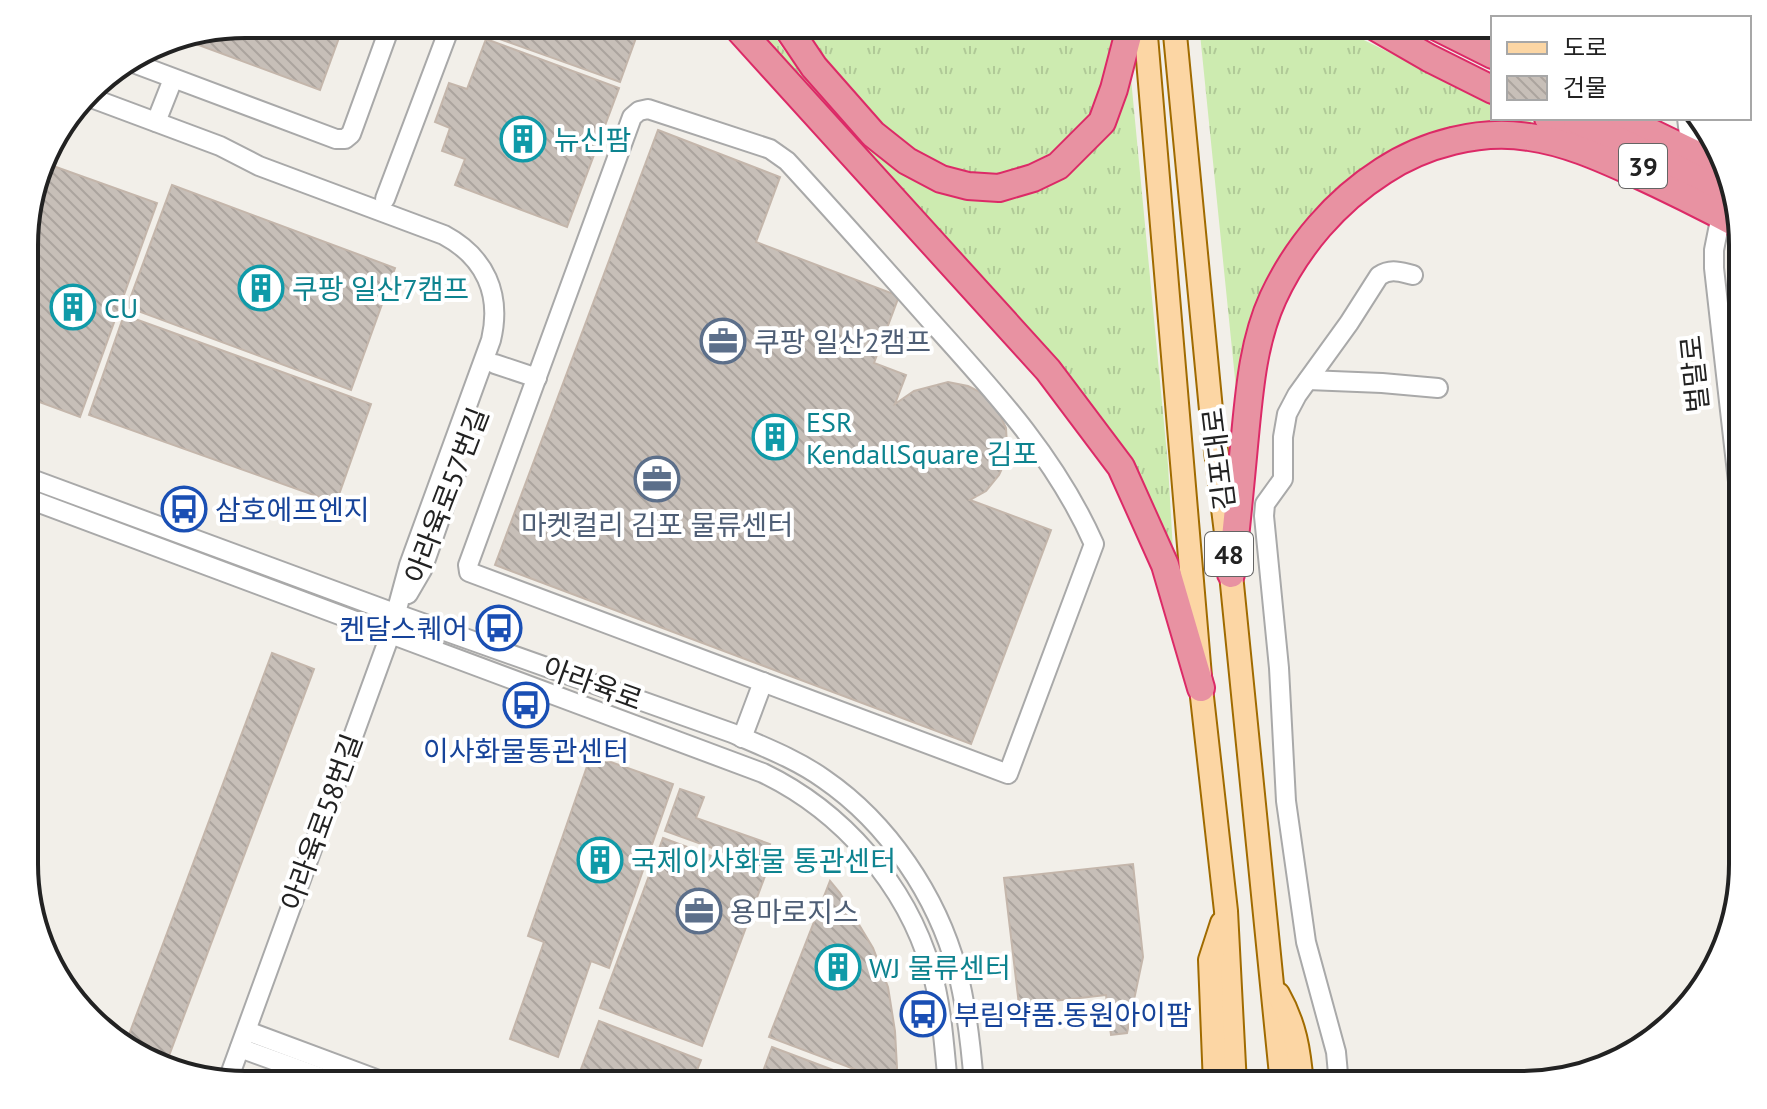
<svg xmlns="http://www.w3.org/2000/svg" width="1767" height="1109" viewBox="0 0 1767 1109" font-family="'PT Sans','Noto Sans KR',sans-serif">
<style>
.grass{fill:url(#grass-tufts)}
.building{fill:url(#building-back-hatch);stroke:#c4b6ab;stroke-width:2}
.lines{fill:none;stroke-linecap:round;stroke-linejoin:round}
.minor-casing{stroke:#a9a9a9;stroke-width:22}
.major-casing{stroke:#a06b00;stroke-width:26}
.highway-casing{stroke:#dc2a67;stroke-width:30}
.minor{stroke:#fff;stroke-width:18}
.major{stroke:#fcd6a4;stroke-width:22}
.highway{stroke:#e892a2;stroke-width:26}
.labels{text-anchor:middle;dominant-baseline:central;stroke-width:8;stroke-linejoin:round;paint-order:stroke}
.shield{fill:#fff;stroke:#646464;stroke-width:2}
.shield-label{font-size:26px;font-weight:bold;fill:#222}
.culture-label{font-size:28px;fill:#0d838f;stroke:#fff;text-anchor:start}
.service-label{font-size:28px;fill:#4e5e75;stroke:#fff;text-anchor:start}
.street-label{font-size:28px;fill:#222;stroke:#fff}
.transit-label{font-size:28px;fill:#164399;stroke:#fff;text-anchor:start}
.rim{fill:none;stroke:#222;stroke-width:4}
</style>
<defs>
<pattern id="grass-tufts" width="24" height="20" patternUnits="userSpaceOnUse" patternTransform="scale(2)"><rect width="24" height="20" fill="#cdebb0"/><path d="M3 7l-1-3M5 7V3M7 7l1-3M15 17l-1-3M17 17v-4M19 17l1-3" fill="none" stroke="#b0c997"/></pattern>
<pattern id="building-back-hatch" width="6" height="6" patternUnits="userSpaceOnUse" patternTransform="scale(2)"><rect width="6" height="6" fill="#c7bfb8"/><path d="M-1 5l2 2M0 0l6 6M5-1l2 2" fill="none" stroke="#aba49e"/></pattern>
</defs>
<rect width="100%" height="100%" fill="#f2efe9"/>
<g class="grass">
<polygon points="752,24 767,24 783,49 851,128 877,152 1031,189 1130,68 1168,465 1174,567 1108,428 1061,367"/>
<polygon points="790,24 1114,24 1114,36 1107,84 1099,108 1056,158 999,178 957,176 894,144"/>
<polygon points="1199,24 1331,24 1493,103 1493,118 1524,118 1541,126 1379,159 1353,176 1322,209 1239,418"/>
</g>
<g class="building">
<polygon points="251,24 344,24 320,90 177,37 237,26 249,30"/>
<polygon points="470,24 641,24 620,82 469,28"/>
<polygon points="486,39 619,88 567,227 455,185 465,159 442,151 450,128 435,122 449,83 467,89"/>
<polygon points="658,130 780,177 756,242 899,296 874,363 906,375 895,404 914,391 948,382 968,386 984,394 998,410 1006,428 1007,446 1005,462 999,475 986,491 970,500 1051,530 971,744 495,565"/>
<polygon points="42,162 157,203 80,417 26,397 26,216"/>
<polygon points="172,185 395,268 351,390 127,307"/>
<polygon points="124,315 371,404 336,503 89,415"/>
<polygon points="272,653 314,669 167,1061 124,1048"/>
<polygon points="591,755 673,784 609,968 591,961 558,1057 510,1039 544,942 528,936"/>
<polygon points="680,789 704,797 696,818 770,844 762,866 665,831"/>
<polygon points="663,838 765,876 702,1046 600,1008"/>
<polygon points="1133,864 1143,957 1127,1033 1111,1035 1106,995 1019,1005 1004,878"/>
<polygon points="830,881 840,893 873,948 888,987 895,1031 897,1068 891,1083 769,1037"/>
<polygon points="599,1021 701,1060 691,1085 575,1085"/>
<polygon points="772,1047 873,1085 758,1085"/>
</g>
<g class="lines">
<g class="minor-casing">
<g id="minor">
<polyline points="128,61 336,139 345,139 351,134 391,24"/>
<path d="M86,96L220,146L259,166L444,235C485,257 502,294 491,340L409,565L390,635L228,1080"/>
<path d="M648,109L770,149L787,161C835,213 882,266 929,319C993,390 1055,456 1094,544L1008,774L469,572L468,565L632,117L639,111Z"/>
<polyline points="1687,118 1691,152"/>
<polyline points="156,122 173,79"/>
<polyline points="385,199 451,24"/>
<polyline points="1721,215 1714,250 1714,268 1743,526"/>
<polyline points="495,364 537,378"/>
<polyline points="1308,380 1382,383 1438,388"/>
<path d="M26,477L397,614L732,733C764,747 796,759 824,779C888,823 937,896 957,970C967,1008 971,1046 974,1085"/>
<path d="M26,498L763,773C842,811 906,884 931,969C942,1006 944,1046 948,1085"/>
<polyline points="408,594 422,570 457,470"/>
<polyline points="742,738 763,682"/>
<polyline points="247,1031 392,1085"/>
<polyline points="240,1048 342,1085"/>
<path d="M1339,1085L1336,1052L1306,942L1286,801L1279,668L1264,516L1265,504L1283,479V437L1287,414L1297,395L1349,323L1379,276C1391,268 1400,272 1413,275"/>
</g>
</g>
<g class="major-casing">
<g id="major">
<polyline points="1145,24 1201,688 1226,911 1235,1085"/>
<polyline points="1174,24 1211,410 1231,574 1282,1085"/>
<path d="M1278,994C1295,1024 1299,1050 1302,1085"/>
<polyline points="1215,1085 1210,960 1222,923"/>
</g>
</g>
<g class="highway-casing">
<g id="highway">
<polyline points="734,24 1048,370 1121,467 1165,565 1201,688"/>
<polyline points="785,24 814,67 873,134 907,161 941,179 968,186 999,188 1033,178 1058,166 1102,122 1114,89 1131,24"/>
<polyline points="1370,24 1429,58 1493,90"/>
<polyline points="1431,24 1493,55"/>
<polyline points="1548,118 1591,140"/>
<polyline points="1621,118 1724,168"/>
<polyline points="1577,120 1732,196"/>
<path d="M1231,574C1236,531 1240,489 1244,446C1249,396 1252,344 1273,298C1297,246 1336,201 1383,171C1424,144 1480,129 1529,137C1565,142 1599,157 1632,172C1669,189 1705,207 1741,226"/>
</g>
</g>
<use href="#minor" class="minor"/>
<use href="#major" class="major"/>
<use href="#highway" class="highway"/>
</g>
<defs>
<g id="building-ring" transform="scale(2.3)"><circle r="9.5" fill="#fff" stroke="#0f9aa8" stroke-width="1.5"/><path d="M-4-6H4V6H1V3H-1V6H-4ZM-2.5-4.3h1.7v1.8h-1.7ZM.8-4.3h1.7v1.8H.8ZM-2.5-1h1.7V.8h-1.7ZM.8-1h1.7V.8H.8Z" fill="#0f9aa8"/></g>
<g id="office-ring" transform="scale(2.3)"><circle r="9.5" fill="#fff" stroke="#5c6f8a" stroke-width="1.5"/><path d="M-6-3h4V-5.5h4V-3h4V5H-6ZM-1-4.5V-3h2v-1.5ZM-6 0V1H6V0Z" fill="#5c6f8a"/></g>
<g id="bus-ring" transform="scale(2.3)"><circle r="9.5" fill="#fff" stroke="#1a4fb4" stroke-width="1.5"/><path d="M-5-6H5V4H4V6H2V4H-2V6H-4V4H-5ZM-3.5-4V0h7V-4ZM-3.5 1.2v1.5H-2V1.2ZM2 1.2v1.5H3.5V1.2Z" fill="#1a4fb4"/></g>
</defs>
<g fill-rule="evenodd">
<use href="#building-ring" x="523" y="139"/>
<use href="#building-ring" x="261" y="288"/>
<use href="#building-ring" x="73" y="307"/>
<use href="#office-ring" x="723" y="341"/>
<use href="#building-ring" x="775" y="437"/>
<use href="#office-ring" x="657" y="479"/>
<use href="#bus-ring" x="184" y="509"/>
<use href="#bus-ring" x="499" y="628"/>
<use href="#bus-ring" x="526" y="705"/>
<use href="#building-ring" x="600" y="860"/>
<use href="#office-ring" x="699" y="911"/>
<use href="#building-ring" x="838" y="967"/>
<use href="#bus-ring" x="923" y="1014"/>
</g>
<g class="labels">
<g class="shield">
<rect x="1619" y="144" width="48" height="44" rx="6"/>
<rect x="1205" y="532" width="48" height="44" rx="6"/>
</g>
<g class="shield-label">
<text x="1643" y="166">39</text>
<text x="1229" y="554">48</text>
</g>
<g class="culture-label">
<text x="554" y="139">뉴신팜</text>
<text x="292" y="288">쿠팡 일산7캠프</text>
<text x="104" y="307">CU</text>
<text x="806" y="421">ESR<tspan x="806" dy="32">KendallSquare 김포</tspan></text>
<text x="631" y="860">국제이사화물 통관센터</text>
<text x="869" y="967">WJ 물류센터</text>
</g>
<g class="service-label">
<text x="754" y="341">쿠팡 일산2캠프</text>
<text x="657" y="524" text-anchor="middle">마켓컬리 김포 물류센터</text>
<text x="730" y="911">용마로지스</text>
</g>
<g class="street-label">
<text transform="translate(1694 374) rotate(-96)">벌말로</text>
<text transform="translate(1218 459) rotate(-97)">김포대로</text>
<text transform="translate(446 495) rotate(-69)">아라육로57번길</text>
<text transform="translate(593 683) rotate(20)">아라육로</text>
<text transform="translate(321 822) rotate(-70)">아라육로58번길</text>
</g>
<g class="transit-label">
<text x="215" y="509">삼호에프엔지</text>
<text x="468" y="628" text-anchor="end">켄달스퀘어</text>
<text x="526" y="750" text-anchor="middle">이사화물통관센터</text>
<text x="954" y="1014">부림약품.동원아이팜</text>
</g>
</g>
<path d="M0 0H1767V1109H0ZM245 38H1522A207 207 0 0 1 1729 245V864A207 207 0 0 1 1522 1071H245A207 207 0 0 1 38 864V245A207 207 0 0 1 245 38Z" fill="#fff" fill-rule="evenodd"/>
<path class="rim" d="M245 38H1522A207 207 0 0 1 1729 245V864A207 207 0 0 1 1522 1071H245A207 207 0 0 1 38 864V245A207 207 0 0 1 245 38Z"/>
<rect x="1491" y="16" width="260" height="104" fill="#ffffff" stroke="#a7a7a7" stroke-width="2"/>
<rect x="1507" y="42" width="40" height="12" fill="#fcd6a4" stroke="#a7a7a7" stroke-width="2"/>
<text x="1563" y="56" font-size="24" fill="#222222">도로</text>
<rect x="1507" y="76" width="40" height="24" fill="url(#building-back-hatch)" stroke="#a7a7a7" stroke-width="2"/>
<text x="1563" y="96" font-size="24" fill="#222222">건물</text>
</svg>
